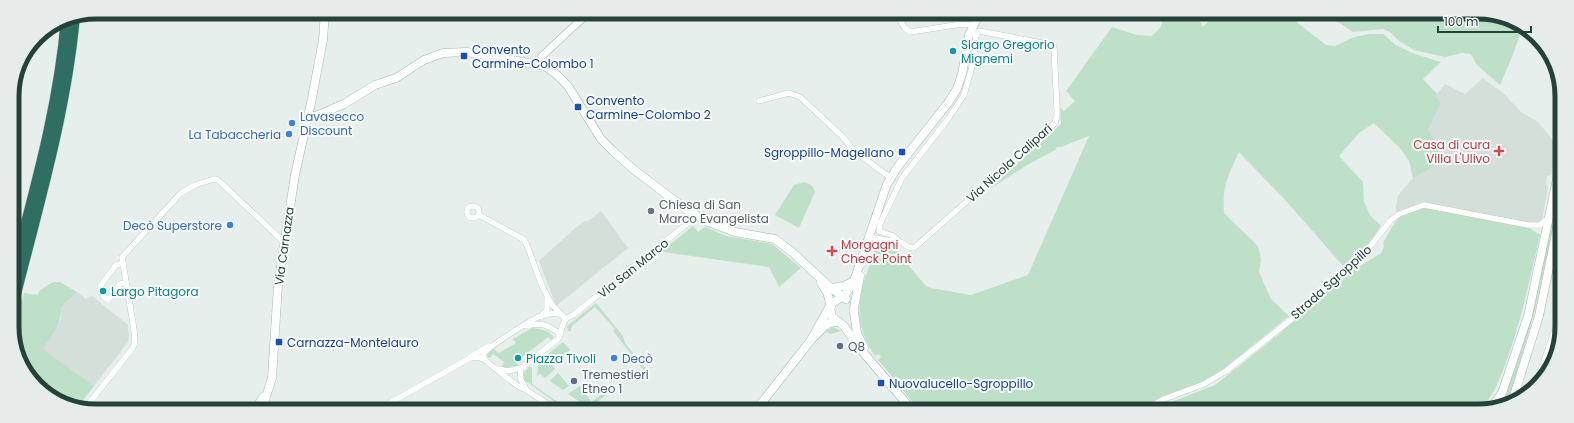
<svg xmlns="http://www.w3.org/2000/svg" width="1574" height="423" viewBox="0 0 1574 423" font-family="Poppins,sans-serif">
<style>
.built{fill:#d4dfda}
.green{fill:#bfe0c8}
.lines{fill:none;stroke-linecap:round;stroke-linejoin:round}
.minor-casing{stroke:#a8b8b2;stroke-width:6}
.tertiary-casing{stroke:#a8b8b2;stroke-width:8}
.secondary-casing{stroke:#a4bbb3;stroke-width:9}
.motorway-casing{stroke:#c2cac8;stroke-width:11}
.minor{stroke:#fff;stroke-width:5.5}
.tertiary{stroke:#fff;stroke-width:7}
.secondary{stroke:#fff;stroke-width:8}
.motorway{stroke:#2f6f62;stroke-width:10}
.culture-dot{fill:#0f9aa8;stroke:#f7fbf9;stroke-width:1.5}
.transit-dot{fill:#1a4fb4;stroke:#f7fbf9;stroke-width:1.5}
.shop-dot{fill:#3f7fe0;stroke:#f7fbf9;stroke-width:1.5}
.health-dot{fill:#e0444e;stroke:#f7fbf9;stroke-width:1.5}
.worship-dot{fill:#6b7280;stroke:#f7fbf9;stroke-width:1.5}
.service-dot{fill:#5c6f8a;stroke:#f7fbf9;stroke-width:1.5}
.labels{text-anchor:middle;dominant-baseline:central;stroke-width:4;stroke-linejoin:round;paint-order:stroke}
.culture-label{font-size:12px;fill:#0d838f;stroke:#f7fbf9;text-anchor:start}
.transit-label{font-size:12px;fill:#164399;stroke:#f7fbf9;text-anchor:start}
.shop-label{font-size:12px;fill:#366cbe;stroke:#f7fbf9;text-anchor:start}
.health-label{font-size:12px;fill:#be3a42;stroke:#f7fbf9;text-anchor:end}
.street-label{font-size:12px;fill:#24423a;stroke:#f7fbf9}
.worship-label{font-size:12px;fill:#5b616d;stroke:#f7fbf9;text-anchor:start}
.service-label{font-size:12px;fill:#4e5e75;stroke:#f7fbf9;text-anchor:start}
.rim{fill:none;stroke:#24423a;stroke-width:5}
</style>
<rect width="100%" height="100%" fill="#e6efeb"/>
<g class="built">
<polygon points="1483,78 1504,94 1521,112 1538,122 1556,144 1557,148 1551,175 1547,176 1546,183 1548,187 1542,221 1540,223 1531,224 1422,202 1396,213 1396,205 1398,196 1404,188 1413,178 1432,168 1428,130 1440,102 1435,96 1445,84 1465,94"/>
<polygon points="601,211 628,248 556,306 539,261 573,230 586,220 587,222"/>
<polygon points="77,292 86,299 92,296 128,325 129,336 128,342 94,386 42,349 53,335 61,318 61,307"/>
</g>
<g class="green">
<path d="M1166,13H1196L1203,27L1217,13H1235L1238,16L1241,13H1285L1326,45L1335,46L1354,37L1369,34H1383L1396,45L1412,53L1441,62L1423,79L1437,94L1435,96L1441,102L1428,130L1443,154L1432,168L1413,178L1409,161L1401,149L1374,123L1359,133L1339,156L1363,182L1364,202L1370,215L1381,226L1368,245L1344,267L1287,202L1239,152C1228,176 1222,186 1224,213L1258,246L1261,259L1259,272L1271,299L1289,316L1225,368L1200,383L1163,396L1139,410H919L898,384L900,379L896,377L895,380L878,360L881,357L879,354L875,356C847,314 862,287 877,245H891L926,286L931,288L971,295L1028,275L1089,136L1061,147H1057L1055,150L1027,165L987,191L1061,124L1060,107L1064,111L1075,101L1066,91L1112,27L1137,35L1152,36L1160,28Z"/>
<polygon points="1325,13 1495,14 1522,29 1512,57 1500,85 1477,65 1471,54 1462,53 1445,57 1423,52 1414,50 1399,41 1390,32 1383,29 1353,32"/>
<path d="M804,182C810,184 813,185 815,192L799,228L775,215L794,185Z"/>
<path d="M1424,206L1528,227L1540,235C1531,274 1523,313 1510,351C1502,373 1496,394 1479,411L1151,410L1215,385L1278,335L1344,276L1381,253L1384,247L1383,243L1395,222L1400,217Z"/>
<polygon points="1554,211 1557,212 1534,314 1509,400 1498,405 1504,395"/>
<polygon points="693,226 698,232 705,227 726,236 772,244 801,268 779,287 769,267 663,252 662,251"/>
<path d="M53,282H60L77,292L61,307C61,326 53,334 43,349L94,386L80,404L75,407L37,387L17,350L14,327L24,293L38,295L40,290Z"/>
<polygon points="596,303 623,336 625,343 649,373 648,376 613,331 615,329 595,307 572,326 571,331 568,331 567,326"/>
<polygon points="833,327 841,331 830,334 826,331"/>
<path d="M532,328C541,329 548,330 554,337L551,340L548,337L516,362L519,366H518L505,368L502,366L504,362L493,354L490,358L487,357L488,353L494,349L499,353L516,343L513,339Z"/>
<polygon points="563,342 570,350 551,364 555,369 545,378 540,374 537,376 539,361"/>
<polygon points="530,366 532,368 532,384 559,403 558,404 524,380 524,372"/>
<polygon points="558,373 569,386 563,390 550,381"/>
<polygon points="580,386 591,401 584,405 568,394"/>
<polygon points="608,389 610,392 595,404 597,410 588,410 585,407"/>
</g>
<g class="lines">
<g class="minor-casing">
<g id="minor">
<polyline points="895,13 905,28 910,32 962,24 973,25"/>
<polyline points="759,101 789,93 800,97 842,136 854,151 891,178"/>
<circle cx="473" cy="212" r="6"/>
<path d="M479,215L523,239L526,243C534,262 544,301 560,313"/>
<polyline points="869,237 903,243 908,247 914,248 1055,123 1057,116 1057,109 1054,48 1053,45 979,31 976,35 970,32"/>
<polyline points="899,241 893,236 879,231 880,224 902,178 948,119 964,95 973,63 976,35"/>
<polyline points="123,263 116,265 100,286 103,296 108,300 120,284 126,283"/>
<path d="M862,265C873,257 866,242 882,241"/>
<polyline points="541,316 547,310 547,299"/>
<polyline points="565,319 573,315 697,216"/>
<path d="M526,326C539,322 551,325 560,335"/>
<polyline points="470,357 489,346"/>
<polyline points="521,368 520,378 526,389"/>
<path d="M498,369L508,371L521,368L558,339L565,319L562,315C556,312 547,314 541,316C532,319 486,348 483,355L485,360L503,375L518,386L526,390L557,410"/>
<polyline points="1534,389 1557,324 1560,308"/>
<polyline points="82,409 86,407 132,349 135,343 134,330 122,257 181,193 195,185 214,179 218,180 284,242"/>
<polyline points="377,410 470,358 478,357 485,360"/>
<polyline points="1144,410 1164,399 1204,384 1226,371 1292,319 1367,250 1391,220 1399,214 1424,205 1528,225 1540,225 1549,218"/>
</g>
</g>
<g class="tertiary-casing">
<polyline id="tertiary" points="537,64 542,56 585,16 591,13"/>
</g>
<g class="secondary-casing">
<g id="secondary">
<polyline points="308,116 316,116 344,104 375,85 396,78 424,60 443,53 467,52 545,66 556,74 568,86 601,139 613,151 633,169 687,210 708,222 735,232 775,239 792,252 831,288 846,299"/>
<polyline points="821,283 827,292 831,306"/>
<polyline points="831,288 844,286 854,281"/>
<polyline points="830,307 832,317 844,326 857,345 912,410"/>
<polyline points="854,308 860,276"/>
<polyline points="854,312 857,333 864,348"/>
<polyline points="811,340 831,304 845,295 854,281 887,184 899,165 948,103 957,89 962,74 969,35 980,13"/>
<polyline points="1513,399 1539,316 1560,214"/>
<polyline points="1491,408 1502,393 1528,316 1560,165"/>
<polyline points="255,410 263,397"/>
<polyline points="263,410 264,403 272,378 278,285 295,175 311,103 323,40 325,12"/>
<polyline points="756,410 811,340 825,326 829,323 837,322"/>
</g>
</g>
<g class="motorway-casing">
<g id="motorway">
<path d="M13,272C35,188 59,105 66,18"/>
<path d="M13,306C37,210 66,115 75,16"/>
</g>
</g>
<use href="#minor" class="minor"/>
<use href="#tertiary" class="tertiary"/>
<use href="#secondary" class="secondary"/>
<use href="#motorway" class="motorway"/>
</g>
<g class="culture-dot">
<circle cx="953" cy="51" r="4"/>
<circle cx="103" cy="291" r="4"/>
<circle cx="518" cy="358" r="4"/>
</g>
<g class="transit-dot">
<rect x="460" y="52" width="8" height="8" rx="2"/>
<rect x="574" y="103" width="8" height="8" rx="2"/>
<rect x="898" y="148" width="8" height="8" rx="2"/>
<rect x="275" y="338" width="8" height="8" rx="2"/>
<rect x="877" y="379" width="8" height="8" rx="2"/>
</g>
<g class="shop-dot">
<circle cx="292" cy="123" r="4"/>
<circle cx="289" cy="134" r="4"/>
<circle cx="230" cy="225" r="4"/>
<circle cx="614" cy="358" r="4"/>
</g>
<g class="health-dot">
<path d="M1497 145h4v4h4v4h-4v4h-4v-4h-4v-4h4z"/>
<path d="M830 245h4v4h4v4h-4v4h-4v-4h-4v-4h4z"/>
</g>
<circle class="worship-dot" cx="651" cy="211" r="4"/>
<g class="service-dot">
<circle cx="840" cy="346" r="4"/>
<circle cx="574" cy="381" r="4"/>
</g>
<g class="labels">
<g class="culture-label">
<text x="961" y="44">Slargo Gregorio<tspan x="961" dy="14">Mignemi</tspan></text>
<text x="111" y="291">Largo Pitagora</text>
<text x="526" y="358">Piazza Tivoli</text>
</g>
<g class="transit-label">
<text x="472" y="49">Convento<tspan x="472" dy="14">Carmine-Colombo 1</tspan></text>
<text x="586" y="100">Convento<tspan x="586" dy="14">Carmine-Colombo 2</tspan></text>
<text x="894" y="152" text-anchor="end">Sgroppillo-Magellano</text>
<text x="287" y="342">Carnazza-Montelauro</text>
<text x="889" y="383">Nuovalucello-Sgroppillo</text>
</g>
<g class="shop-label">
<text x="300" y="116">Lavasecco<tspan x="300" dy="14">Discount</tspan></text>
<text x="281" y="134" text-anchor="end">La Tabaccheria</text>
<text x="222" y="225" text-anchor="end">Decò Superstore</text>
<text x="622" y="358">Decò</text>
</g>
<g class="health-label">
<text x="1490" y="144">Casa di cura<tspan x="1490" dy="14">Villa L'Ulivo</tspan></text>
<text x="841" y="244" text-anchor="start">Morgagni<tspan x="841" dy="14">Check Point</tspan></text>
</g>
<g class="street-label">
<text transform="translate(1009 163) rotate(-42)">Via Nicola Calipari</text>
<text transform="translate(284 246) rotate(-82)">Via Carnazza</text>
<text transform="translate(633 268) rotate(-39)">Via San Marco</text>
<text transform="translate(1331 282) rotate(-42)">Strada Sgroppillo</text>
</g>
<g class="worship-label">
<text x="659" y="204">Chiesa di San<tspan x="659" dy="14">Marco Evangelista</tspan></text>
</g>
<g class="service-label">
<text x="848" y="346">Q8</text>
<text x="582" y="374">Tremestieri<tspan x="582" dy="14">Etneo 1</tspan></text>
</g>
</g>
<path d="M0 0H1574V423H0ZM96 19H1478A77 77 0 0 1 1555 96V327A77 77 0 0 1 1478 404H96A77 77 0 0 1 19 327V96A77 77 0 0 1 96 19Z" fill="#e6ecea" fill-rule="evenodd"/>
<path class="rim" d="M96 19H1478A77 77 0 0 1 1555 96V327A77 77 0 0 1 1478 404H96A77 77 0 0 1 19 327V96A77 77 0 0 1 96 19Z"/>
<path d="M1438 26v6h93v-6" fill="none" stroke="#24423a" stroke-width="2"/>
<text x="1444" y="26" font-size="12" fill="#24423a" stroke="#f7fbf9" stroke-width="3" paint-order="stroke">100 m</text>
</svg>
